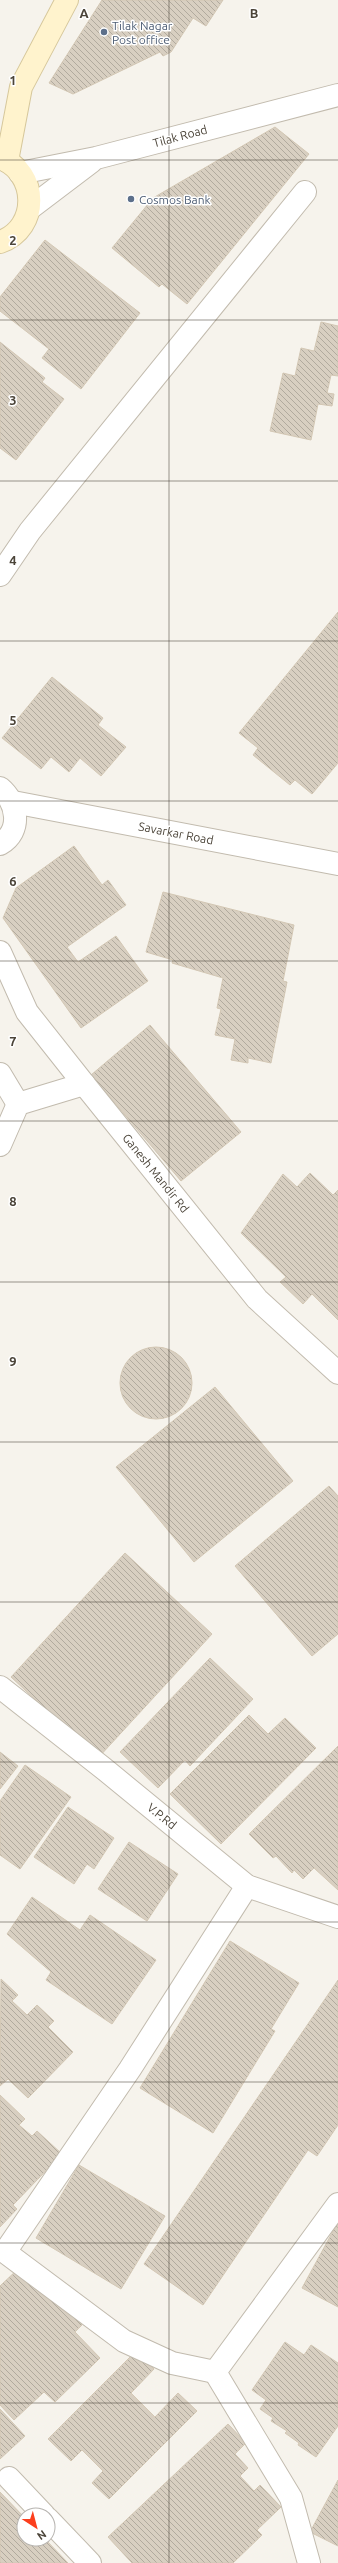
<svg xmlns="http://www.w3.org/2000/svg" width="338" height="2563" viewBox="0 0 338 2563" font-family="Ubuntu,sans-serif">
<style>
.building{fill:url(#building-back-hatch);stroke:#d3c7b4}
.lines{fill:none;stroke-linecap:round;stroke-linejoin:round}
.minor-casing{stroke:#c2bbae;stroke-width:24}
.tertiary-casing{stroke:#c2bbae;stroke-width:24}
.secondary-casing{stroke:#d6c79b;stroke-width:24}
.minor{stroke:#fff;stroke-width:22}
.tertiary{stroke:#fff;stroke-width:22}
.secondary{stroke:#fff3cd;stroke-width:22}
.grid{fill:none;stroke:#4b4439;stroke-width:1;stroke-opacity:0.55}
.service-dot{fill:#5c6f8a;stroke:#fff;stroke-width:1.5}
.labels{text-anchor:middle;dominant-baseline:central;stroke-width:3;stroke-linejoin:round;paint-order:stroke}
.service-label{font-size:12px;fill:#4e5e75;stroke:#fff;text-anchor:start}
.street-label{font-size:12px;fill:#4b4439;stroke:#fff}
.grid-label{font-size:13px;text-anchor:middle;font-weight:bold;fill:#4b4439;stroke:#fff;stroke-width:3;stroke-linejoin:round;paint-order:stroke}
</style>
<defs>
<pattern id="building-back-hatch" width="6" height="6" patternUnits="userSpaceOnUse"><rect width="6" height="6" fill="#d8cfc1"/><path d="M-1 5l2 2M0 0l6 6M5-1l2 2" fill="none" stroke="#b1aa9e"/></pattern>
</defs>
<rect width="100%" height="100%" fill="#f6f3ec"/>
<g class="building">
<polygon points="102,0 223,0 206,26 193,18 171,52 163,56 160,52 73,94 49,83"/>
<polygon points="275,127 309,154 187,304 162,284 159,287 112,248 153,198"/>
<polygon points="45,240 140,313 81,389 42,358 49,349 0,311 0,297"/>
<polygon points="321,322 338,326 338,376 331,375 327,393 334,394 332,406 318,404 311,440 270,431 283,373 295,376 301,348 314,351"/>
<polygon points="0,342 45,378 42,382 64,399 16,460 0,448"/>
<polygon points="338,612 338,763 312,794 295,780 290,785 253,755 258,748 239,733"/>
<polygon points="52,677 103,718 98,725 126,747 101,776 80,758 69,772 51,757 41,769 2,738"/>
<polygon points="74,846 102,885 108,880 126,905 67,947 78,962 116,936 148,981 81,1028 3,918 16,888"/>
<polygon points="163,892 294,925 283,981 287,982 271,1063 248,1058 248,1063 231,1060 235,1039 215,1035 221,1009 217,1008 223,978 172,963 173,960 146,952"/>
<polygon points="150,1025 241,1132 181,1181 91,1075"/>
<polygon points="310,1173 333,1195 338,1190 338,1320 312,1294 303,1304 280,1282 286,1277 241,1233 283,1174 297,1187"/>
<circle cx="156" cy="1383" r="36"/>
<polygon points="215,1387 293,1481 194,1562 116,1467"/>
<polygon points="329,1486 338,1496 338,1634 312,1656 235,1566"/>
<polygon points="125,1553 212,1634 98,1758 11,1677"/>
<polygon points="210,1658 253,1699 190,1766 185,1760 158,1788 120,1752"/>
<polygon points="249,1715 268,1734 285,1718 316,1748 221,1844 170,1794"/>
<polygon points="338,1746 338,1890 314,1868 303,1879 294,1870 292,1873 276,1856 273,1858 249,1834"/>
<polygon points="0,1752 18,1766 0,1789"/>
<polygon points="25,1765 71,1797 20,1869 0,1855 0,1801"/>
<polygon points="68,1807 114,1838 94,1869 87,1864 74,1884 34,1857"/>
<polygon points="129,1842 178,1874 147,1921 98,1889"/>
<polygon points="32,1897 80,1930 90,1915 156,1960 112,2024 46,1980 51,1972 7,1934"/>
<polygon points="230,1941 299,1983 271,2029 275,2031 213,2133 140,2088"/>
<polygon points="1,1979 18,1995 12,2001 27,2015 37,2005 54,2021 48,2027 73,2052 28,2098 8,2079 0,2086"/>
<polygon points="338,1980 338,2125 317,2156 308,2150 203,2305 144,2264"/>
<polygon points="0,2095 25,2119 19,2125 32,2136 37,2131 62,2154 13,2205 17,2209 0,2227"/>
<polygon points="79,2165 165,2216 121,2289 36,2238"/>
<polygon points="338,2222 338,2307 302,2288"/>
<polygon points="18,2269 42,2284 82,2325 75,2332 100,2358 55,2402 44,2392 14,2420 0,2405 0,2286"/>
<polygon points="285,2342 304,2355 311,2345 338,2363 338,2426 316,2457 298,2445 299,2443 285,2433 287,2431 271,2421 273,2418 260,2409 266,2400 252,2390"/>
<polygon points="136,2351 154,2369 131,2393 155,2417 178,2393 197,2411 109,2499 92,2483 103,2471 82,2450 71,2461 48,2439"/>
<polygon points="0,2409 25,2436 0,2459"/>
<polygon points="228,2424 246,2443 235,2454 248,2468 240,2476 254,2491 260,2485 281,2507 257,2530 262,2535 233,2563 132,2563 108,2537"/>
<polygon points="338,2480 338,2546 310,2532"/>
<polygon points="0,2492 24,2517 24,2539 45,2539 68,2563 0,2563"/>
</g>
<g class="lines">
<g class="minor-casing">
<g id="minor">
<polyline points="0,575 30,531 305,192"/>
<polyline points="13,802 338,864"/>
<polyline points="0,1074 18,1104"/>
<polyline points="0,1145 18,1104 84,1084"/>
<polyline points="215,2372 172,2363 124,2341 5,2252 130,2069 247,1886"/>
<polyline points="9,2478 44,2515"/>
<polyline points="48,2519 90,2563"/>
<polyline points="309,2563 291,2498 215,2372 338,2204"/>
</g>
</g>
<g class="tertiary-casing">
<g id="tertiary">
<polyline points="20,173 96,158 338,95"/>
<polyline points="29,209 91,162"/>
<path d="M0,788C17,802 23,831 0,844"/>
<polyline points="0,952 27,1012 84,1084 257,1299 338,1373"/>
<polyline points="0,1687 103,1768 247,1886 338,1917"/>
</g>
</g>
<g class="secondary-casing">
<g id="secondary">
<path d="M0,158C38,172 40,228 0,242"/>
<polyline points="7,161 21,87 67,0"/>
</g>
</g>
<use href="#minor" class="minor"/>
<use href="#tertiary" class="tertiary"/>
<use href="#secondary" class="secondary"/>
</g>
<path class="grid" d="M169,0V2563M0,160H338M0,320H338M0,481H338M0,641H338M0,801H338M0,961H338M0,1121H338M0,1282H338M0,1442H338M0,1602H338M0,1762H338M0,1922H338M0,2082H338M0,2243H338M0,2403H338"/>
<g class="service-dot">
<circle cx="104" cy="32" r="4"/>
<circle cx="131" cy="199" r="4"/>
</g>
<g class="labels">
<g class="service-label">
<text x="112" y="25">Tilak Nagar<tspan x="112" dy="14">Post office</tspan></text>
<text x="139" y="199">Cosmos Bank</text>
</g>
<g class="street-label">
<text transform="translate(180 136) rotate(-15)">Tilak Road</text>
<text transform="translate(176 833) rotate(11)">Savarkar Road</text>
<text transform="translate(156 1173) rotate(51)">Ganesh Mandir Rd</text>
<text transform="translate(162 1816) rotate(39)">V.P.Rd</text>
</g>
</g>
<g class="grid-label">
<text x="84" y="18">A</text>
<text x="254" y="18">B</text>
<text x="13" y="85">1</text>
<text x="13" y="245">2</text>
<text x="13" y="405">3</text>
<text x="13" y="565">4</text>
<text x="13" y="725">5</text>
<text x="13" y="886">6</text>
<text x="13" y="1046">7</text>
<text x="13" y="1206">8</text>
<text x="13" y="1366">9</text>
</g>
<g transform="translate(36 2527) rotate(144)"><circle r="19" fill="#ffffff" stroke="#b7b4b0"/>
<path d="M0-3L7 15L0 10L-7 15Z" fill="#fc3f1d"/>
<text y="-6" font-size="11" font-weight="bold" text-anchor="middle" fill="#4b4439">N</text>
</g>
</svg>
